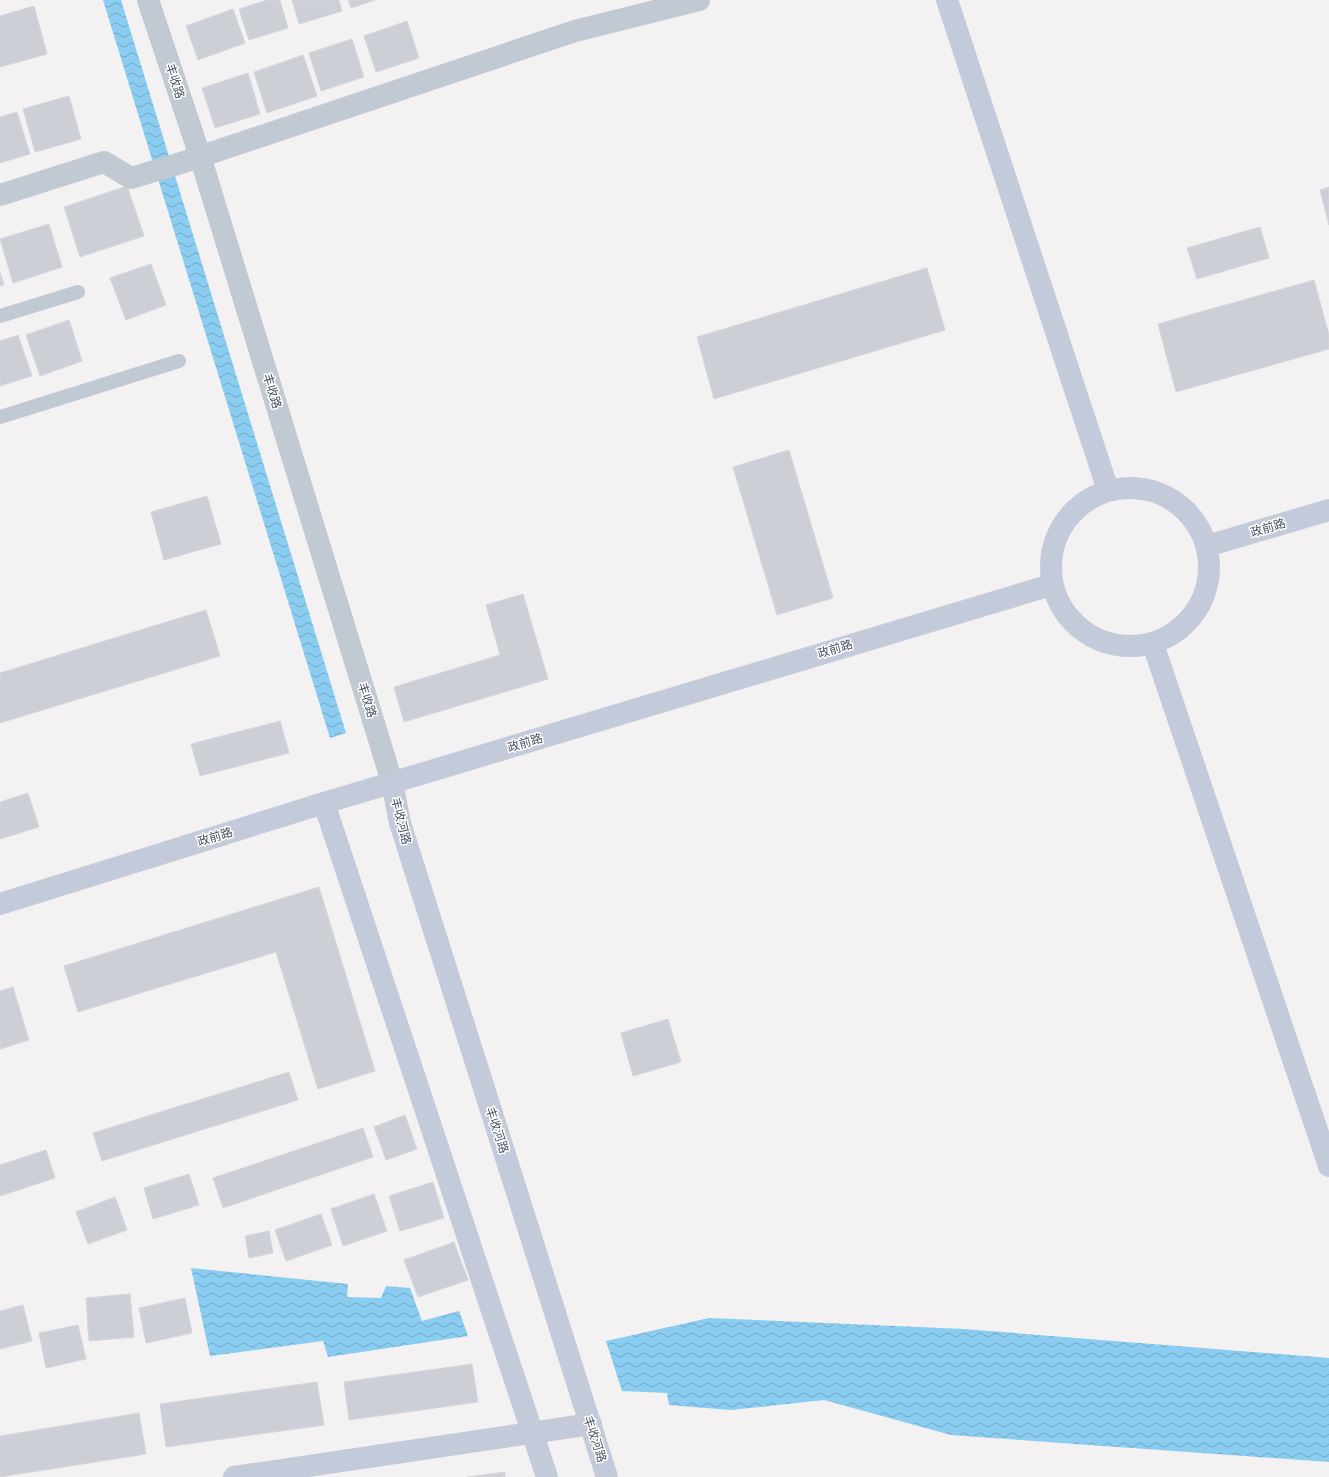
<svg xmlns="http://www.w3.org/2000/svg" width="1329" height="1477" viewBox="0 0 1329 1477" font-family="Raleway,'Noto Sans SC',sans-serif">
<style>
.water{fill:url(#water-waves)}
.building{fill:#cdcfd6;stroke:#d5d6dd}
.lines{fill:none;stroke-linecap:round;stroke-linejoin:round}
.lane{stroke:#c1c9d3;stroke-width:14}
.street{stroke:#c1c9d3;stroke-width:22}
.secondary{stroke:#c3cbda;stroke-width:22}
.labels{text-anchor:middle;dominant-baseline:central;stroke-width:3;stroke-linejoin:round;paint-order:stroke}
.street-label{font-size:12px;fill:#485160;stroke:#fff}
</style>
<defs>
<pattern id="water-waves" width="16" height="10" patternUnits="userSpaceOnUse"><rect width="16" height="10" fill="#8acdf0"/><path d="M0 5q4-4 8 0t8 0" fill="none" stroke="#73a9c6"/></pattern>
</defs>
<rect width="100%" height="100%" fill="#f3f1f1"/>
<g class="water">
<polygon points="103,0 121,0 346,733 330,738"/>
<polygon points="191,1268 348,1284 347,1297 381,1298 386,1286 410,1288 422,1321 459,1311 468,1336 328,1357 323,1341 210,1356"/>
<polygon points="709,1318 964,1329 1329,1358 1329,1462 951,1435 824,1400 731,1410 669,1405 667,1393 622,1391 606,1341"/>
</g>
<g class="building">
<polygon points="267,0 280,0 288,28 249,40 239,9"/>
<polygon points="292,0 339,0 342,11 299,24"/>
<polygon points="348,0 375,0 351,8"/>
<polygon points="34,6 47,54 0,67 0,16"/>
<polygon points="233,9 245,43 198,60 186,26"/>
<polygon points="407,21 419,58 376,72 364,36"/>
<polygon points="352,39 364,77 321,91 309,53"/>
<polygon points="303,55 317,96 267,113 254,72"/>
<polygon points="248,73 260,114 215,128 202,88"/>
<polygon points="69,96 81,139 35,152 23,109"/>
<polygon points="17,112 30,154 0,163 0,117"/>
<polygon points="127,186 144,236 80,257 64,207"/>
<polygon points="1329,187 1329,225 1320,190"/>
<polygon points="49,224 62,267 13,283 0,239"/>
<polygon points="1260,227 1269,258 1197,279 1187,248"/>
<polygon points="151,264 166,305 126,320 110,278"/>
<polygon points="927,268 945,330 714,399 697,337"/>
<polygon points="0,272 4,285 0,286"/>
<polygon points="1314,280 1329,335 1329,349 1176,392 1158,324"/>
<polygon points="69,320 82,361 40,376 26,335"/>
<polygon points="18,335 32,376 0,386 0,341"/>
<polygon points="789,450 833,598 777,615 733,467"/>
<polygon points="207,496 221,544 164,560 151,512"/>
<polygon points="523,594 548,679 404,722 394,687 500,655 486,605"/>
<polygon points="206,610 220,656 0,723 0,673"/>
<polygon points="280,721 289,753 200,776 191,744"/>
<polygon points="28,793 39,827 0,839 0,802"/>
<polygon points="319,887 375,1071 318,1089 276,952 78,1012 64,966"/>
<polygon points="13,987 29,1040 0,1049 0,991"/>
<polygon points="668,1019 681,1062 633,1076 621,1033"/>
<polygon points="289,1072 298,1100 102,1161 93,1133"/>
<polygon points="405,1115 417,1149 386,1160 374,1127"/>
<polygon points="363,1128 373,1157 223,1208 213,1178"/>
<polygon points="46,1150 55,1178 0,1196 0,1165"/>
<polygon points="189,1174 199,1205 153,1219 144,1188"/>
<polygon points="433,1182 444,1218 400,1231 389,1196"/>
<polygon points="374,1194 387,1231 343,1246 331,1209"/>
<polygon points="115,1197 127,1230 88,1244 76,1212"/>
<polygon points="321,1214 332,1245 286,1261 275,1230"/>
<polygon points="269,1231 273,1253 249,1258 245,1236"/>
<polygon points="454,1242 468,1280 418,1297 404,1260"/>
<polygon points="130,1294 134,1337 89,1341 86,1298"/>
<polygon points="185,1298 192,1333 146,1343 139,1308"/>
<polygon points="23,1305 32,1341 0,1349 0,1311"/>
<polygon points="78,1325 86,1359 46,1368 39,1333"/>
<polygon points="472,1364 478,1402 349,1420 344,1382"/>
<polygon points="317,1382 324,1425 166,1447 160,1404"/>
<polygon points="139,1413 146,1454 0,1477 0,1436"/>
<polygon points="505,1472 505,1477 467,1477"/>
</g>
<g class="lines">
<g class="lane">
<polyline points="0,316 78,292"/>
<polyline points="0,417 179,361"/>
</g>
<g class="street">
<polyline points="148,0 200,156 392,782"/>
<polyline points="0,195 104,162 131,178 178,164 575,31 699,0"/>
</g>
<g class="secondary">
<polyline points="947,0 1108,490"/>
<circle cx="1130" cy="567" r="79"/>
<polyline points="1207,546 1329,510"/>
<polyline points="1153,644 1329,1166"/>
<polyline points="392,782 400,823 607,1477"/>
<polyline points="324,803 547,1477"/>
<polyline points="0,904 324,803 1051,585"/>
<polyline points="234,1477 591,1424"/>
</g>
</g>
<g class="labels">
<g class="street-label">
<text transform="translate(175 81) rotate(72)">丰收路</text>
<text transform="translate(272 391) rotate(73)">丰收路</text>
<text transform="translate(1268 528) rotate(-17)">政前路</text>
<text transform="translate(835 649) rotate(-17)">政前路</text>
<text transform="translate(367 700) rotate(73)">丰收路</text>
<text transform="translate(525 743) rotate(-17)">政前路</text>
<text transform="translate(401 821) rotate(76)">丰收河路</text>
<text transform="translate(215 837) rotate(-17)">政前路</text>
<text transform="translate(497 1130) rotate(72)">丰收河路</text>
<text transform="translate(595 1439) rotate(72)">丰收河路</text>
</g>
</g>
</svg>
